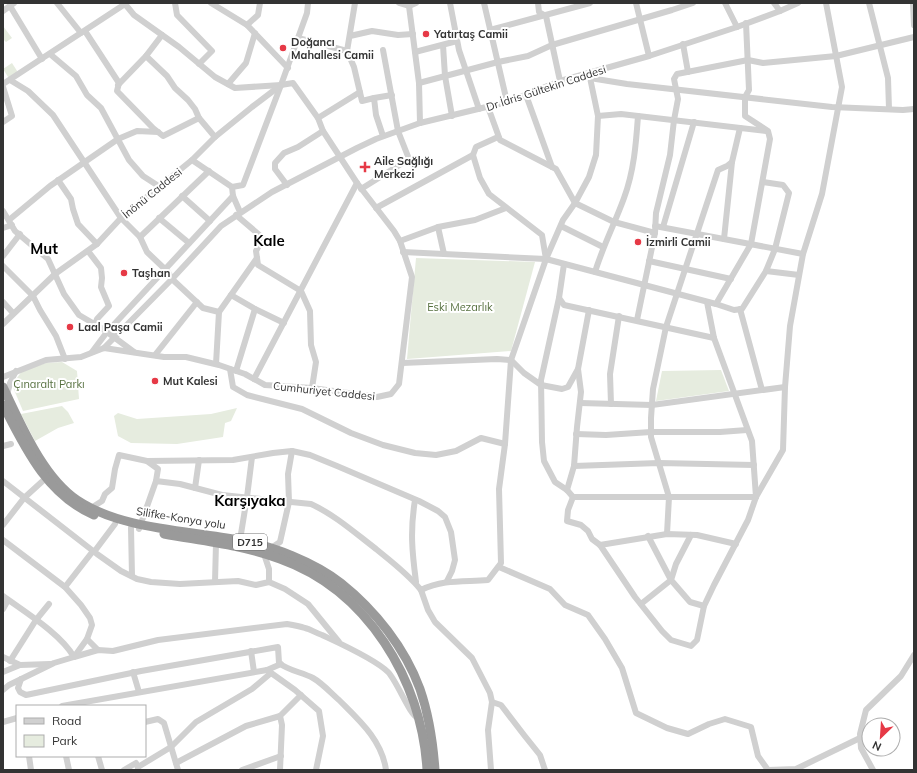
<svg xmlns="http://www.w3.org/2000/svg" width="917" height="773" viewBox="0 0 917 773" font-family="Mulish,sans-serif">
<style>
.green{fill:#e6ecdf}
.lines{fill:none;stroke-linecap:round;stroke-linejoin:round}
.minor{stroke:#d0d0d0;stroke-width:6}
.highway{stroke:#9a9a9a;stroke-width:9}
.poi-dot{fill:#e63946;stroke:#fff;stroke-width:1.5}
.labels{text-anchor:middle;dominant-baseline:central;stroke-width:4;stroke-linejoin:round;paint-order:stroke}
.shield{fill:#fff;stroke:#707070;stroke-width:1}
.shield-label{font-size:10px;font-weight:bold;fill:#333}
.poi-label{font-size:11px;font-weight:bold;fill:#333;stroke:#fff;text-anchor:start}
.street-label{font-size:11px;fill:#333;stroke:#fff}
.park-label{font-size:11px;fill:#56703f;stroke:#fff}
.district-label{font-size:15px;font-weight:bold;fill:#000;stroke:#fff}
</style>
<rect width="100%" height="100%" fill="#fff"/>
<g class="green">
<polygon points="3,26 12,38 6,42 3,39"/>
<polygon points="12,63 19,74 10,80 3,69"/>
<polygon points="416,258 535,262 511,351 407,359"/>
<polygon points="62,362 77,371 79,399 23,411 12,385 22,371 46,363"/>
<polygon points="721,370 729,391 656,401 662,371"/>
<polygon points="62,406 68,412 74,423 58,428 35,441 21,414"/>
<polygon points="237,408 231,421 225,423 223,437 177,444 131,443 118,436 114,416 118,413 137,419 211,414"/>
</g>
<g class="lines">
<g class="minor">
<polyline points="57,3 81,33"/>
<polyline points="175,3 177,15 212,51 199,64"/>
<polyline points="211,3 247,25 288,68"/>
<polyline points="399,3 409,6 416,3"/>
<polyline points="450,3 459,50 479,109"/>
<polyline points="484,3 507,102"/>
<polyline points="538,3 539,12 546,16 560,81"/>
<polyline points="636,3 649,56"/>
<polyline points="725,3 737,27"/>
<polyline points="774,3 780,11"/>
<polyline points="869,3 888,78 889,109"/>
<polyline points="913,3 914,25"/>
<polyline points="10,6 42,59"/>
<polyline points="409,6 419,83 420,123"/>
<polyline points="3,11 14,3"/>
<polyline points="247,25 258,15 260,3"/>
<polyline points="490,30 590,3"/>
<polyline points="85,31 119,83 117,91 153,128 163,136 199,118 215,137"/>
<polyline points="162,35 146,56 167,76 175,88 188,100 195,109 199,118"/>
<polyline points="350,36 372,31 398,35 413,34"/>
<polyline points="298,38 347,51 354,67 362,101 374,98 376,115 383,136"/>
<polyline points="683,44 688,72"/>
<polyline points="443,45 445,76 452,116"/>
<polyline points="347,51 355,3"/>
<polyline points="415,52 457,41"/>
<polyline points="50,54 76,76 87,95 101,108 129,160 143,176 160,187"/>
<polyline points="590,78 627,84 832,107 903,110 914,109"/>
<polyline points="10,80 28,91 53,115 121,218 140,237 147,252 168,272 172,279 203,308 219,312 231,295 255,309"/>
<polyline points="419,83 498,62 528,56 552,45 672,10 693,3"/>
<polyline points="3,84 125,4 134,15 179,47 215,77 235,88 281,85"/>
<polyline points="228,84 246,63 255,33"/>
<polyline points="118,85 146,56"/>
<polyline points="3,87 12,116 3,122"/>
<polyline points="526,95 552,167"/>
<polyline points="374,98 392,95"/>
<polyline points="488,107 500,140 556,169 575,203 614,222 655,233"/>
<polyline points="598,116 621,114 766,131"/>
<polyline points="318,118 360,92"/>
<polyline points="473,155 476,147 498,137"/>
<polyline points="58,180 71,199 73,209 78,224 97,244"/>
<polyline points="287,185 275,169 275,163 284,153 298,147 323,131"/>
<polyline points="232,187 243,185 281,85 307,13 308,3"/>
<polyline points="361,189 409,159 398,131 383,50"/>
<polyline points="182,196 210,221"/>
<polyline points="3,211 15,231 48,259 64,294 79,315 103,329 134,352"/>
<polyline points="236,215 263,238 256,251 258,265 301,291 310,311 311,345 316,362 312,388"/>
<polyline points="159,218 189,243"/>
<polyline points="9,220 50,186 118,139 137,131 158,132"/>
<polyline points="561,226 603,247"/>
<polyline points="655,226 803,254"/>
<polyline points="438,227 444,254"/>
<polyline points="663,227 694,122"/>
<polyline points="3,228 12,225"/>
<polyline points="140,237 209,171"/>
<polyline points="724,239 732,162"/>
<polyline points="400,241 438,227 475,220 506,208"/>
<polyline points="88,251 101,268 102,278 101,287 109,306 97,319 95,324"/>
<polyline points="403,252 546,259 563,220 575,203 589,177 596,155 598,116 589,73"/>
<polyline points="3,256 20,234"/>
<polyline points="546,259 716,304 751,244 770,139 768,131 745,116 745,97 749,90 746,23"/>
<polyline points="649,261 731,279"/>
<polyline points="564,264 559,298 564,305 714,338"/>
<polyline points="3,266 33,296 40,310 56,336 65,359"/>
<polyline points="766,271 799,275"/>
<path d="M595,272C603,246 615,223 624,198C634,171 636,144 638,116"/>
<polyline points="231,295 257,258"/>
<polyline points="559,298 541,380 542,442 544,461 555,482 567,490 573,497 756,497"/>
<polyline points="3,302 13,313"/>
<polyline points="707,302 714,338 752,441 756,497"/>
<polyline points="716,304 734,310 742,309 766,271 775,249 789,193 783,185 763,182"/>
<polyline points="740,309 762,390"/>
<polyline points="637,320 655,233 656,213 670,155 674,120 678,99 674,79 677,74 748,60 763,63 836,56 914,37"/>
<polyline points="3,324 55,274 97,244 121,218 192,160 232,187 233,196 240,212"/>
<polyline points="104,348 172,279 221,226 272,192 357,148 376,139 420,123 507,102 560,81 649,56 737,27 780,11 798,3"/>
<polyline points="92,352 107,332 233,196"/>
<polyline points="155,355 197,302"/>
<polyline points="402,363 497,359 511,360 524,373 541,385 562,389 568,387 578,369"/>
<polyline points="216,364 219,312"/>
<polyline points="230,369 233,387 247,395 302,409 351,433 383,445 415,453 436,455 456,451 481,438 505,444"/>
<polyline points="236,371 255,309 284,323"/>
<polyline points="3,377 46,360 81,357 104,348 164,357 186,357 219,365 245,374 265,385 312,388 377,397 391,394 399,384 412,277 400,241 394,231 357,183 323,131 318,118 293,83 281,85 252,107 215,137 192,160"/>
<polyline points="254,379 357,183"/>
<polyline points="7,395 10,383 16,371"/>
<polyline points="580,403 652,405 785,387"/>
<polyline points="611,404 610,374 619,316"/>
<polyline points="576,434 606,435 651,432 720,432 747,430"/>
<polyline points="3,446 11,444"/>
<polyline points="292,451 310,455 337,466 419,501 438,511 445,517 451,532 455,560 452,571 447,581"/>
<polyline points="147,461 233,460 273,453 292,451 288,474 289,502 280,542 271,548"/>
<polyline points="574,466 659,463 754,465"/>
<polyline points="3,481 97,554 121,571 137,579 151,582 180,584 238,581 256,585 269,582 269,569 264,554"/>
<polyline points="195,488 199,460"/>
<polyline points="567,490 574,466 577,427 581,392 578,369 589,310"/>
<polyline points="573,497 568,510 567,521 581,525 588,531 592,539 600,545 635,597 662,631 671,640 691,646 697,640 704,606 714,585 748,520 756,497 783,450 785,387 790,326 803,254 822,194 842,87 826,3"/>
<path d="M415,500C410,531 412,551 416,582"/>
<polyline points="91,508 102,501 105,494 112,488 115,469 119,455 147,461 158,469 156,481"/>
<polyline points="3,525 24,498 46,478"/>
<polyline points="131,528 132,576"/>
<path d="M139,529L156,481L180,484L222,495L311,504C335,515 355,533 376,549C392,562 408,574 421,590C444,579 464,582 488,580L501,563L499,489L505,444L511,360L546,259L542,235L489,194L480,178L473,155L376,208"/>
<polyline points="667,534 669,497 651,437 651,418 653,389 666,327 718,170 727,166 732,162 740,128"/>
<polyline points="691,535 676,564 671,580 690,602 704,606"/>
<polyline points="3,540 65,587 81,605 90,618 92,625 87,639 74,657 54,663 9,685 3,690"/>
<polyline points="240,540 247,497 252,457"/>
<polyline points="600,545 667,534 697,535 736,544"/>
<polyline points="94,552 115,524"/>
<polyline points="499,567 550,589 565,605 588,615 605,639 622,668 636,713 667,728 688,734 709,724 725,719 751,727 758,756 768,770 796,769 860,738"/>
<polyline points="215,582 216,543"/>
<polyline points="269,582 285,589 308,604 339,642"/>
<polyline points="65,587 93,551"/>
<polyline points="421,590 428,610 435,622 472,658 490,693 492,702 488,730 491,770"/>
<path d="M3,596C25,612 61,634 74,657L98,650L113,651L158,640L287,624C293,625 299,626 305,628C310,629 316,633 322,635C339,643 375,659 388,672C397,681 410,716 418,718"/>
<polyline points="641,604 671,580 648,536"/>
<polyline points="3,609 8,600"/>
<polyline points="87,639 98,650"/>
<polyline points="251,651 254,672"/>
<polyline points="3,657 20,665 50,664"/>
<polyline points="10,661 36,620 49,604"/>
<polyline points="267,670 281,664"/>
<polyline points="3,672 20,665"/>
<polyline points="133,672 139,692"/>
<path d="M21,679L18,688L20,692L26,695L141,671L278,647L279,663C289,671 302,672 313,678C322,683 331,693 339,700C359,720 382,740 386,770"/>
<polyline points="492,702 501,705 524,735 540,755 545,770"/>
<polyline points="62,706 267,670 295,690 319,711 323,736 316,770"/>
<polyline points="3,722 17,718"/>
<polyline points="145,722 158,719 164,723 178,770"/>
<polyline points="29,756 31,770"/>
<polyline points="66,756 69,770"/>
<polyline points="98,756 102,770"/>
<polyline points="176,763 246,726 280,716"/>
<polyline points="138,767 171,747 196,722 252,689 271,673"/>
<polyline points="124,770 136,763 138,768"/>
<polyline points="242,770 281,756"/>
<polyline points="280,770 282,725 280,716 301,695"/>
<polyline points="873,770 861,748 860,734 866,710 901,676 914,655"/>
</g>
<g class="highway">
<path d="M3,387C21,424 42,476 77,500C122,530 187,530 239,540C273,546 314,562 341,583C375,610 405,648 420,689C429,715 433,742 435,770"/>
<path d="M3,405C25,448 47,495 94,515"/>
<path d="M164,534C203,541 243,545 280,559C367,590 422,680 427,770"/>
</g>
</g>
<g class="poi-dot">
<circle cx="426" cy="34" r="4"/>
<circle cx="283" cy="48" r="4"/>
<path d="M363 161h4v4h4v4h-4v4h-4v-4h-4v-4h4z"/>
<circle cx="638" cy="242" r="4"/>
<circle cx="124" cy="273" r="4"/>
<circle cx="70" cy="327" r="4"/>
<circle cx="155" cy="381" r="4"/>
</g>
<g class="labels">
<rect class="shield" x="233" y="534" width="34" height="16" rx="3"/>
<g class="shield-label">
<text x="250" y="542">D715</text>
</g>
<g class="poi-label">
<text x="434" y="34">Yatırtaş Camii</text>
<text x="291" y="42">Doğancı<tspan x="291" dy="13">Mahallesi Camii</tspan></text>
<text x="374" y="161">Aile Sağlığı<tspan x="374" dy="13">Merkezi</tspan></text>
<text x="646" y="242">İzmirli Camii</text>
<text x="132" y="273">Taşhan</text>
<text x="78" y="327">Laal Paşa Camii</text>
<text x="163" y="381">Mut Kalesi</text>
</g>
<g class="street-label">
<text transform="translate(546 88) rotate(-18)">Dr İdris Gültekin Caddesi</text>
<text transform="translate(152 193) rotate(-39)">İnönü Caddesi</text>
<text transform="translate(324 391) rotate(6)">Cumhuriyet Caddesi</text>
<text transform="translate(181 518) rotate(9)">Silifke-Konya yolu</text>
</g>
<g class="park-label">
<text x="460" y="307">Eski Mezarlık</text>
<text x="49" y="384">Çınaraltı Parkı</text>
</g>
<g class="district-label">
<text x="269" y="240">Kale</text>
<text x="44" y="248">Mut</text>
<text x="250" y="500">Karşıyaka</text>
</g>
</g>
<rect width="917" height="773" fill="none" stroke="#333333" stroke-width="8"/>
<rect x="16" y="705" width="130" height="52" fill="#ffffff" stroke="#adadad"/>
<rect x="24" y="718" width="20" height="6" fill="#d0d0d0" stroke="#adadad"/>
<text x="52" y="725" font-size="12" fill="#333333">Road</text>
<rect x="24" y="735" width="20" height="12" fill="#e6ecdf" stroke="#adadad"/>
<text x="52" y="745" font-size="12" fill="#333333">Park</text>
<g transform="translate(881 737) rotate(205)"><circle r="19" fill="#ffffff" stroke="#adadad"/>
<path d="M0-3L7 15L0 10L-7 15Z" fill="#e63946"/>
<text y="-6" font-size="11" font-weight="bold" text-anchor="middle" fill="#333333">N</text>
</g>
</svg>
